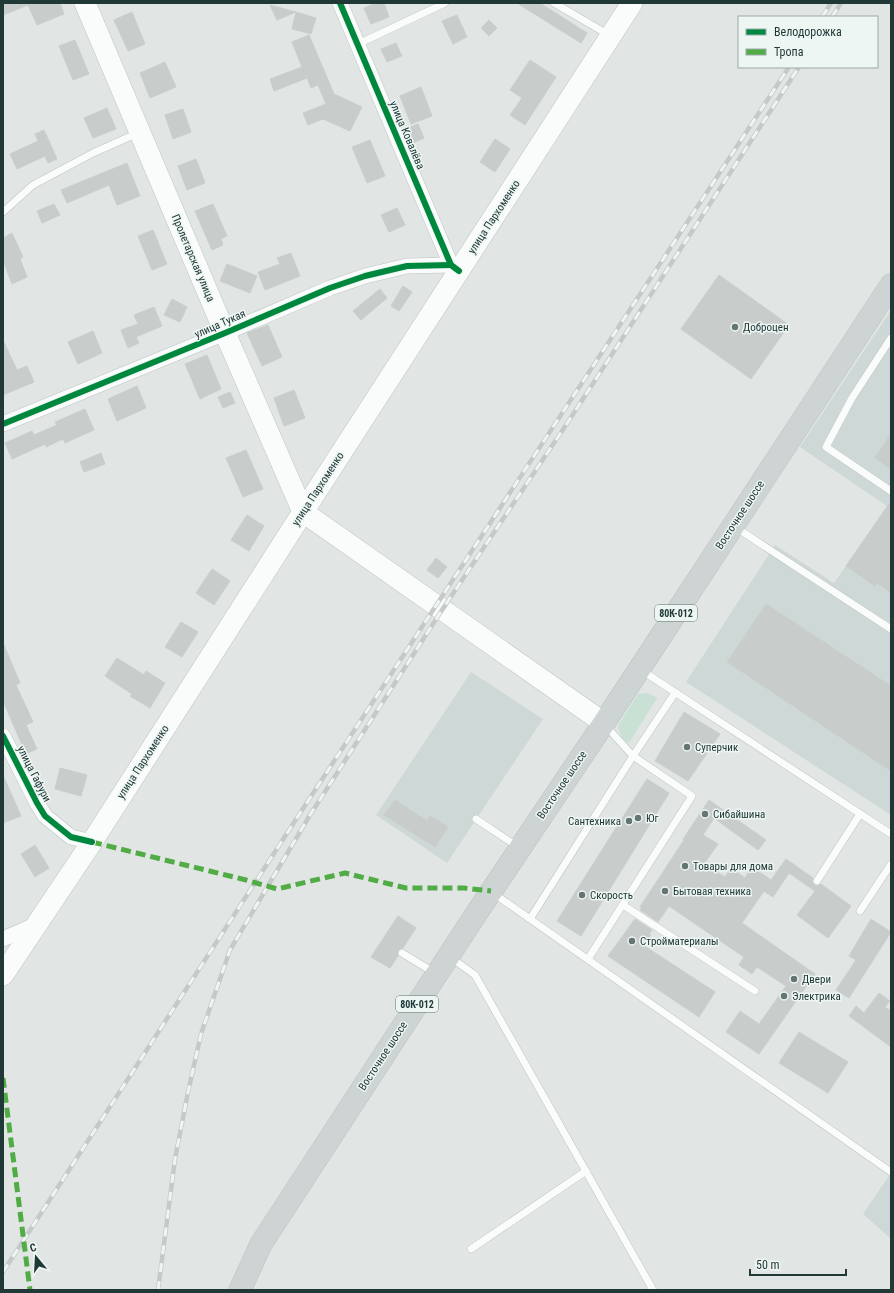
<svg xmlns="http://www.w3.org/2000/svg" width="894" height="1293" viewBox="0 0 894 1293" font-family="'Roboto Condensed',sans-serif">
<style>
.built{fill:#ced8d6}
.green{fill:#c9e0d4}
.building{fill:#c8cdcc;stroke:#c9cfce}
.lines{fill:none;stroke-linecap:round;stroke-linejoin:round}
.service-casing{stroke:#bec3c2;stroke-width:8}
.minor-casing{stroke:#bec3c2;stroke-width:16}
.secondary-casing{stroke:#bdc4c3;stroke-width:22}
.primary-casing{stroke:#bbc3c2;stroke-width:23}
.service{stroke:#fafbfb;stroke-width:7}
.minor{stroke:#fafbfb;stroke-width:15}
.secondary{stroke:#fafbfb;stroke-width:21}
.primary{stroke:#cdd4d3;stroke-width:22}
.rail-casing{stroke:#c6c9c9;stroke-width:4.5}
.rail{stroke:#eef6f4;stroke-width:3;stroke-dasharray:9;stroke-linecap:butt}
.quiet{stroke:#52ac45;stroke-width:5;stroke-dasharray:10 5;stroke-linecap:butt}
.cycleway-casing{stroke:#eef6f4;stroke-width:8}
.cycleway{stroke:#00873e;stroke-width:6}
.poi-dot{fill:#647674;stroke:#eef6f4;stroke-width:1.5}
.labels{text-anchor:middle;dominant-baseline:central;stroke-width:3;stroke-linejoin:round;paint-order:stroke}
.shield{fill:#eef6f4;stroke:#5e7270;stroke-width:1}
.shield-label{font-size:10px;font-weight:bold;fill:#203937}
.street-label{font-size:11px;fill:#203937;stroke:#eef6f4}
.poi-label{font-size:11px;fill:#203937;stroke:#eef6f4;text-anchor:start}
</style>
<rect width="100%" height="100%" fill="#e1e6e5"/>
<g class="built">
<polygon points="891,310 891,815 686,682 775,545 834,583 887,506 800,447"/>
<polygon points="471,672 543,719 447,863 376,815"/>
<polygon points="891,1173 891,1239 863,1214"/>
</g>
<polygon class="green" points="648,693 657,698 629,743 622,739 618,726 638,694"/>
<g class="building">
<polygon points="3,3 60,3 64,14 37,25 28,5 3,15"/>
<polygon points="376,3 384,3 389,17 371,24 364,8"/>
<polygon points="517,3 540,3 587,33 581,43"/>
<polygon points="270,5 296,12 277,20"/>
<polygon points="132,12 145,44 128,51 114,20"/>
<polygon points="296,12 316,18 311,34 292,29"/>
<polygon points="457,15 467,37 453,44 442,21"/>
<polygon points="489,20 497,28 489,36 481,28"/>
<polygon points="309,35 334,94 362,107 350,131 323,119 308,125 303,113 326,104 318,85 311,88 307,78 274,91 270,79 302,67 292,42"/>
<polygon points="75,40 89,74 73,80 59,46"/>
<polygon points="396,43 402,56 387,62 381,49"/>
<polygon points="530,60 556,77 525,125 510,115 522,98 510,90"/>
<polygon points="165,62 176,87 150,98 140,73"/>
<polygon points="421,87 432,116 411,124 400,96"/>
<polygon points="107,108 116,129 93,138 84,118"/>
<polygon points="183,109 191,132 173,139 165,115"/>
<polygon points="418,124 424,138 413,143 406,129"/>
<polygon points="44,130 57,159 48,163 45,156 17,169 10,154 38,141 35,134"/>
<polygon points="495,139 510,149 495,172 480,162"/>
<polygon points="370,140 385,176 367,183 352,147"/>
<polygon points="196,159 205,183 187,190 178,166"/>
<polygon points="127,163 140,196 117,205 109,185 67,203 61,190"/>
<polygon points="54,204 60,215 42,223 37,211"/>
<polygon points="213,204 227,236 221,239 223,245 212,250 195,211"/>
<polygon points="397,208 405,225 389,232 381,215"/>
<polygon points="153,230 167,264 152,270 138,236"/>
<polygon points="12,233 23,257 20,259 27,277 12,284 3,260 3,238"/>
<polygon points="291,253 300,276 265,290 258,272 280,264 277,258"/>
<polygon points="227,264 257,276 250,293 220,281"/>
<polygon points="719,275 789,325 751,379 681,329"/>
<polygon points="403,286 412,292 399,311 391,306"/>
<polygon points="380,289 387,298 361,320 353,311"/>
<polygon points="172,299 187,307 180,322 164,315"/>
<polygon points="154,307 162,326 136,337 139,343 128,348 121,330 138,324 134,315"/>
<polygon points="268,325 282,357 262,366 247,333"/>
<polygon points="93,331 102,353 78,364 68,342"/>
<polygon points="3,340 17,370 27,366 34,382 3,395"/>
<polygon points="207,355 221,389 200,399 185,364"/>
<polygon points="137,386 146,408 117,421 108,399"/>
<polygon points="294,390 305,418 284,426 274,398"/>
<polygon points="230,392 235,403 223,408 218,397"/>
<polygon points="85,409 94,430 65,443 63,439 46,447 45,444 12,459 5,443 32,431 34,435 57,425 55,422"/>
<polygon points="891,433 891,469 875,458"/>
<polygon points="246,450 263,489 243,497 226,458"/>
<polygon points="101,453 105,464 84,472 80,462"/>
<polygon points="891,501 891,593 877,583 875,586 846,566"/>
<polygon points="247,515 264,526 249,551 231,540"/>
<polygon points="436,558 447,567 438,578 427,570"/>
<polygon points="212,569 230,581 214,605 196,593"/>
<polygon points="766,604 891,686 891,771 727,662"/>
<polygon points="181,622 198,632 182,657 165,647"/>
<polygon points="3,643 20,683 16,685 33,722 26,725 37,749 26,754 3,701"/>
<polygon points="117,658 144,675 146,671 165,683 150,708 130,696 132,694 105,676"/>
<polygon points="684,712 720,734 688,781 655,761"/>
<polygon points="60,768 87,775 81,796 55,789"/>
<polygon points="3,775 21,816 3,823"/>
<polygon points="647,779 669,793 581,936 557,921"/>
<polygon points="395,800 427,821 430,816 448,827 435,847 384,815"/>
<polygon points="709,800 766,840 758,850 714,818 703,835 718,844 704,864 725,877 731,868 745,878 752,867 771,880 786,859 813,878 812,881 814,885 817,886 821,884 851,906 828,938 797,915 815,891 789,873 773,897 764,891 742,923 815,974 759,1054 726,1032 740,1011 759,1024 786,986 757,967 752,974 739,965 744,957 669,906 658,922 640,910 642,908 640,907 684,840 683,839"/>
<polygon points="35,845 49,868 35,877 21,854"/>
<polygon points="398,916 416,928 403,948 398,950 398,956 390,968 371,957"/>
<polygon points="635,919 652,930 649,934 651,935 643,945 715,992 699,1017 608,956"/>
<polygon points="871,919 891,932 849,998 836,990 856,960 849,956"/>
<polygon points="879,993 890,1001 885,1007 891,1011 891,1047 849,1016 856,1006 864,1013"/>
<polygon points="799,1032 848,1062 828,1093 779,1063"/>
</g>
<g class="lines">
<g class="service-casing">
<g id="service">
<polyline points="554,3 609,35"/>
<polyline points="358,44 445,3"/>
<polyline points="3,212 33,185 93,153 138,133"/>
<polyline points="891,338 852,398 826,447 891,491"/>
<polyline points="735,527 891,629"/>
<polyline points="641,670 891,834"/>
<polyline points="476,819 518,847"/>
<polyline points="817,881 860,814"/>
<polyline points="493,893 891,1172"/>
<polyline points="623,905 755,991"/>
<polyline points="860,911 891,864"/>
<polyline points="530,919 633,756 675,693"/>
<polyline points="402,953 435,973"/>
<polyline points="450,957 475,975 653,1290"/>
<polyline points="588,959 692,796 633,756 605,725"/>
<polyline points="471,1249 586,1171"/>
</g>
</g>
<g class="minor-casing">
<g id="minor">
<polyline points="340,3 451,265 459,271"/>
<polyline points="3,424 225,333 330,288 365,276 407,266 451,265"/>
<polyline points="3,736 37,803 45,816 71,837 92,842"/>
<polyline points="3,939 37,924"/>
</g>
</g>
<g class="secondary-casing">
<g id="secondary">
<polyline points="85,3 225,333 303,512 604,723"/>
<polyline points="3,975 92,842 303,512 632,3"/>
</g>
</g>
<g class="primary-casing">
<polyline id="primary" points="240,1290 261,1244 476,914 604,723 891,285"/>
</g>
<use href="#service" class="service"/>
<use href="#minor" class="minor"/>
<use href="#secondary" class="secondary"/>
<use href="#primary" class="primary"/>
<g class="rail-casing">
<g id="rail">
<polyline points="822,17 831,3"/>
<polyline points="832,17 841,3"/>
<polyline points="3,1272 304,807 789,67"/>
<polyline points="158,1290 175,1159 188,1092 201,1034 230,950 310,815 442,610 566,425 799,67"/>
</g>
</g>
<use href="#rail" class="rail"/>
<g class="quiet">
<polyline points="92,842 246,880 277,889 345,873 406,888 464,888 491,891"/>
<polyline points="3,1078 30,1290"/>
</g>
<g class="cycleway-casing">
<g id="cycleway">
<polyline points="340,3 451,265 459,271"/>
<polyline points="3,424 225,333 330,288 365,276 407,266 451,265"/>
<polyline points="3,736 37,803 45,816 71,837 92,842"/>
</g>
</g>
<use href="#cycleway" class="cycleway"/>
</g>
<g class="poi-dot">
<circle cx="735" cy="327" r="4"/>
<circle cx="687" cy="747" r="4"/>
<circle cx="705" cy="814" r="4"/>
<circle cx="638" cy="818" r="4"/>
<circle cx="629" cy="821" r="4"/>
<circle cx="685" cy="866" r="4"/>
<circle cx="665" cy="891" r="4"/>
<circle cx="582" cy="895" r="4"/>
<circle cx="632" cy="941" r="4"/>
<circle cx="794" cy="979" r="4"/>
<circle cx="784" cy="996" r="4"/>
</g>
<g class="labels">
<g class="shield">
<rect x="655" y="605" width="42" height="16" rx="3"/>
<rect x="396" y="996" width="42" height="16" rx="3"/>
</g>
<g class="shield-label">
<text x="676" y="613">80К-012</text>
<text x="417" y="1004">80К-012</text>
</g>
<g class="street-label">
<text transform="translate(407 135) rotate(67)">улица Ковалёва</text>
<text transform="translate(494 217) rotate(-57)">улица Пархоменко</text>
<text transform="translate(193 258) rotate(67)">Пролетарская улица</text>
<text transform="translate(220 324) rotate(-24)">улица Тукая</text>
<text transform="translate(318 489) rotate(-57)">улица Пархоменко</text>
<text transform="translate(740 515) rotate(-57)">Восточное шоссе</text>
<text transform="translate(143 762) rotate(-57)">улица Пархоменко</text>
<text transform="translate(34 774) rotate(63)">улица Гафури</text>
<text transform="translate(562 785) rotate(-56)">Восточное шоссе</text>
<text transform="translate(383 1056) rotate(-57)">Восточное шоссе</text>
</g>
<g class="poi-label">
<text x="743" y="327">Доброцен</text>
<text x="695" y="747">Суперчик</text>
<text x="713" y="814">Сибайшина</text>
<text x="646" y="818">Юг</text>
<text x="621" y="821" text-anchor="end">Сантехника</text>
<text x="693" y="866">Товары для дома</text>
<text x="673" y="891">Бытовая техника</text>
<text x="590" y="895">Скорость</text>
<text x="640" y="941">Стройматериалы</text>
<text x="802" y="979">Двери</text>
<text x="792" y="996">Электрика</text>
</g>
</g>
<rect width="894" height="1293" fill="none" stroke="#203937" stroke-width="8"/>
<rect x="738" y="16" width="140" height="52" fill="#eef6f4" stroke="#9caaa8"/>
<rect x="746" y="29" width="20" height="6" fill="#00873e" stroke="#9caaa8"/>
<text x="774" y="36" font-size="12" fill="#203937">Велодорожка</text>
<rect x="746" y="49" width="20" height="6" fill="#52ac45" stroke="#9caaa8"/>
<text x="774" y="56" font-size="12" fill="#203937">Тропа</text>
<g transform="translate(36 1257) rotate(342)" stroke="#eef6f4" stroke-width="3" paint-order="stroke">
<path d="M0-3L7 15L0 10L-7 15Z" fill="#203937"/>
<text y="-6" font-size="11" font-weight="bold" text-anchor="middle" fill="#203937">С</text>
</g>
<path d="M750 1269v6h96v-6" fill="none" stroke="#203937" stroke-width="2"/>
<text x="756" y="1269" font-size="12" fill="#203937" stroke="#eef6f4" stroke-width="3" paint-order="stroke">50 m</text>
</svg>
